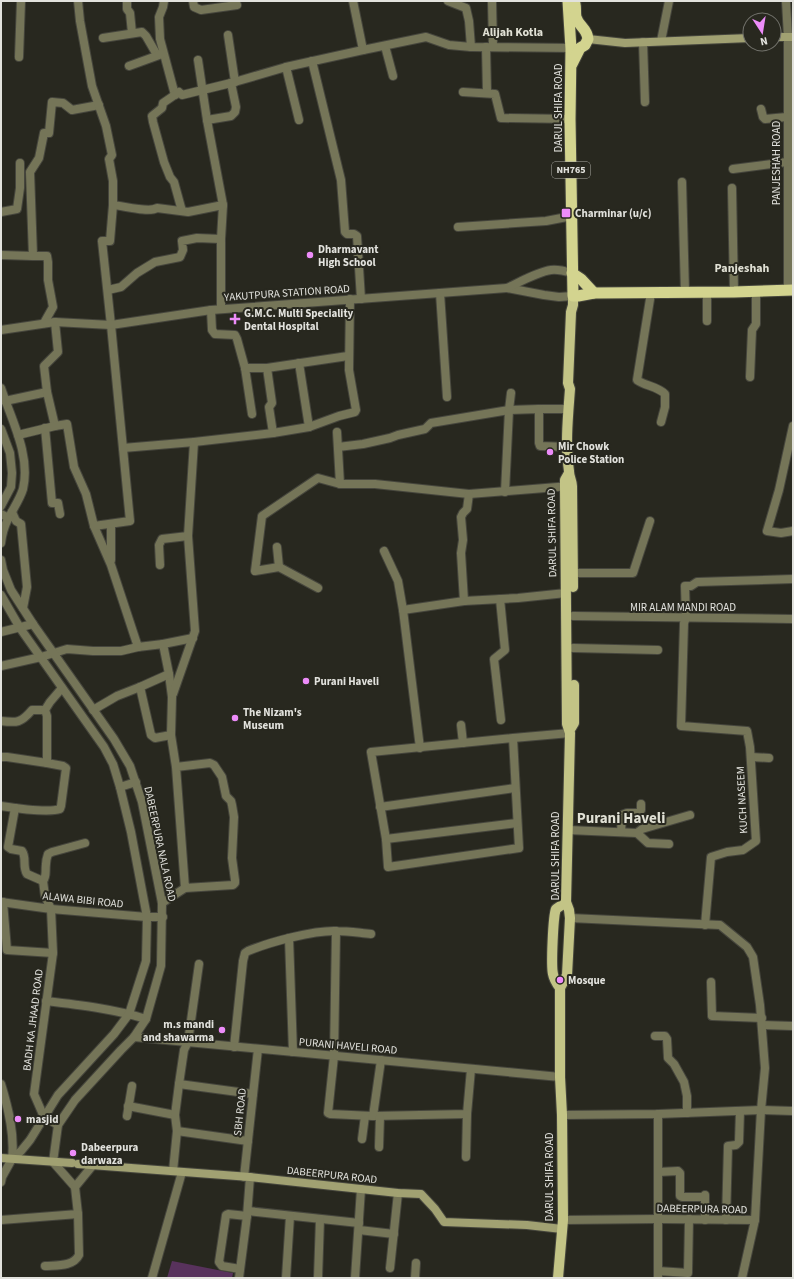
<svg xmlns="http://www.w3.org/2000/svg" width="794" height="1279" viewBox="0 0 794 1279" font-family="'Source Sans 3',sans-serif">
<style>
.green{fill:#58325c}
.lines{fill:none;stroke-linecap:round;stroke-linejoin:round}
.minor-casing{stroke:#46463d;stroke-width:10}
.tertiary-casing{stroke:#46463d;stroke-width:10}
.secondary-casing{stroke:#46463d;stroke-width:10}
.primary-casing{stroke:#46463d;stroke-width:12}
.trunk-casing{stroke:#46463d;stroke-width:13}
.minor{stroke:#757558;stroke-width:8}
.tertiary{stroke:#757558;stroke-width:8}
.secondary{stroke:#a1a172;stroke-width:8}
.primary{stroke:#c3c486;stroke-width:10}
.trunk{stroke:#d3d48f;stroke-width:11}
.poi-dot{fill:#ed8cf9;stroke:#28281f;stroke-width:1.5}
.labels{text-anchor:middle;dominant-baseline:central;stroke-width:4;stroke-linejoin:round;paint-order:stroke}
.shield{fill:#28281f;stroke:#aaaaa4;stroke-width:1}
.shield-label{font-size:10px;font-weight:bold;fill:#e2e2dd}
.street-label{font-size:11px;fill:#e2e2dd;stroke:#28281f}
.poi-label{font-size:11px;font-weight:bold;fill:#e2e2dd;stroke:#28281f;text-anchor:start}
.neighbourhood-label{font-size:12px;font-weight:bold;fill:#e1e1d5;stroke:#28281f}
.district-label{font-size:15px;font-weight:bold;fill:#e1e1d5;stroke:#28281f}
</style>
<rect width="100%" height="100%" fill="#28281f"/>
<polygon class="green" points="172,1261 233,1273 232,1278 167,1278"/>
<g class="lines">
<g class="minor-casing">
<g id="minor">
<polyline points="127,1 127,9 130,13 132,33"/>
<polyline points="164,1 163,7 159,17 160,39 175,95"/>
<polyline points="193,1 194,7 201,10 237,5"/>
<polyline points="353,1 363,50"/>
<polyline points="448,1 466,8 469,21 471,47"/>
<polyline points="492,1 493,47"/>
<polyline points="786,1 788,37 788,290"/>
<polyline points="228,35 235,82"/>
<polyline points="103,38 142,32 146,36 157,55"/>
<polyline points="661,41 669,1"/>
<polyline points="643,42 645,102"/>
<polyline points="385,46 393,76"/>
<polyline points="486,47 487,93"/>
<polyline points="19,57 21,1"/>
<polyline points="198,60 207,120 223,205 221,239 221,309"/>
<polyline points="312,61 341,180 345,232 347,234 354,234 357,236 361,299"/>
<polyline points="129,66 162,54"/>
<polyline points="286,67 299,120"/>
<polyline points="463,92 495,94 501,118 570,119"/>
<polyline points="761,109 763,117 765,119 787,117"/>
<polyline points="207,120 231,116 235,112 236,107 231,83"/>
<polyline points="733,169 787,162"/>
<polyline points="682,182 685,292"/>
<polyline points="732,188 734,292"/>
<path d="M113,205C124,206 149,213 157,208L188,212L223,205"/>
<polyline points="182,211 174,182 170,177 164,162 153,122 152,116 162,108 163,103 179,92 182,95 231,83 286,67 363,50 426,37 449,45 471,47 575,48"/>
<polyline points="1,212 17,209 20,188 20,163"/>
<polyline points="458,227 546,221 572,216"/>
<polyline points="1,255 33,256"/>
<polyline points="108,290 121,287 137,273 155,262 180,257 183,250 182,241 197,238 221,239"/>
<polyline points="707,292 707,321"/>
<polyline points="440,293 447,397"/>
<path d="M651,293L637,380C645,386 657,386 665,394V407L661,422"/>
<polyline points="211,310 212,330 215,334 235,335 237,339 245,368 252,414"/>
<polyline points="44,323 53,307 48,280 48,262 47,256 33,256 30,172 39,158 44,133 49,133 52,102 63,103 72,110 99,105"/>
<polyline points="299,363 309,427"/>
<polyline points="245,368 267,368 348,356"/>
<polyline points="267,368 272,403 269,407 273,433"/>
<polyline points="750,377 752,330 756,324 756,291"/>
<polyline points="5,401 47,392"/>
<polyline points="539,409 569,409"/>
<polyline points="55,426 47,392 44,366 58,352 55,322"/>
<polyline points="793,426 779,490 767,531 781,533 793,531"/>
<polyline points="45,428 52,503 58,503 60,514"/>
<polyline points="337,432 340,484"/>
<polyline points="18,435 55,426 67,424 74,467 86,494 94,526 111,565 138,647 163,644 169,674 172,697 171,735 176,767 185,888 233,885 235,883 235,880 232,858 234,817 232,805 231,801 226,796 222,777 214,765 210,763 176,767"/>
<polyline points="338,447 363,444 390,438 398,435 425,429 431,423 509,410 539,409 539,443 540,446 568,447"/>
<polyline points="123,448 194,442 273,433 309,427 339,416 355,412 356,410 349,370 350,299"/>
<polyline points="505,492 509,410 511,393"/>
<polyline points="12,512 16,521 21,524 27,587 23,608"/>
<polyline points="111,524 111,560"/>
<polyline points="94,526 130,521 111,325"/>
<polyline points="277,547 279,567"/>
<polyline points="384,551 398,581 403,610 420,748"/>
<polyline points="160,565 159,545 162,539 188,536"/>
<polyline points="573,573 633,573 650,521"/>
<polyline points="318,588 279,567 255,571 262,516 318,478 340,484 375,484 469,494 570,486"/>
<polyline points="500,599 505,650 494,659 501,720"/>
<polyline points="464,601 461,553 463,540 461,517 463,513 467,509 469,494"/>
<polyline points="403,610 464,601 518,598 566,593"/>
<polyline points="573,616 793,619"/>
<polyline points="1,632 33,624"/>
<polyline points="163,644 193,638"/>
<polyline points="573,648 658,650"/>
<polyline points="1,666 41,657 67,649 93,651 121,651 138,647"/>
<polyline points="169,674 140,687 151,735 155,738 171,735"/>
<polyline points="173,694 195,631 188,536 194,442"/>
<polyline points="93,710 117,696 140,687"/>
<path d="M1,721C17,723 21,723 32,710H45"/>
<polyline points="461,725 463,743"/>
<polyline points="513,738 519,848 388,867 386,839 371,752 513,738 570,733"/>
<polyline points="1,757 7,757 47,763"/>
<polyline points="751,757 769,758"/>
<path d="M1,806C14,808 48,813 60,809L61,806L66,768L63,766L47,763V716L45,710L50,702L62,688"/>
<polyline points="380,807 515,788"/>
<path d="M15,808L8,847L11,849L22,851C27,858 22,866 27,874L43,881"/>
<polyline points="568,830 637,833 642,829 690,815"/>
<polyline points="621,832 622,815 627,813 638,813 641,810 641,804"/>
<polyline points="637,833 648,843 669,844"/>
<polyline points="386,839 517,823"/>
<polyline points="1,902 51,909 147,917 163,917"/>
<polyline points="3,902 7,950 53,953"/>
<polyline points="162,903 185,888"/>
<polyline points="705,925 711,857 727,852 743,850 756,841 750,747 747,731 681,726 684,623 686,618 685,586 691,586 697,582 793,579"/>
<polyline points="336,931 334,1056 328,1113 330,1114 373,1116"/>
<polyline points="289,938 293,1052"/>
<polyline points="711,982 712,1016 762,1018"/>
<path d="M46,1001C80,1005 114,1009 146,1019"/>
<polyline points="762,1025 793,1026"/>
<polyline points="655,1036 665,1036 667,1039 668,1058 674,1064 684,1082 687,1096 687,1113"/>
<path d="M234,1047L243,961L245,953L248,951C270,942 314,930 337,931C348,931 360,933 371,934"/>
<polyline points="381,1060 373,1116 467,1114 471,1069"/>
<path d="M1,1084C8,1107 15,1134 12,1159"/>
<polyline points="179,1084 253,1094"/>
<polyline points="128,1106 175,1115"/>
<polyline points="562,1115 658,1114 761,1110"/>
<polyline points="127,1116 132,1086"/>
<path d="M58,1125L44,1117L34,1094L53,953L51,909L45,896L43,881C47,876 45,871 46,864C46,860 47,857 48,854L52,852L85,843"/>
<polyline points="177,1131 248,1141"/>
<polyline points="362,1139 365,1116"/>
<polyline points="379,1147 380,1116"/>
<polyline points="466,1157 467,1114"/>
<polyline points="53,1162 75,1187"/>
<polyline points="173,1171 177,1131 175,1115 179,1084 184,1050 188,1042 199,964"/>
<polyline points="658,1172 678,1171 680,1173 680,1196 682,1197 705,1197"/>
<polyline points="244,1177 258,1049"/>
<polyline points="705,1195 705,1220"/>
<polyline points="248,1211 359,1223"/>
<polyline points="1,1220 78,1214 75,1187 93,1165"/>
<polyline points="726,1220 728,1146 736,1145 739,1142 740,1111"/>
<polyline points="359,1230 394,1234"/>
<path d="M45,1266C56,1265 73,1267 79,1255L78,1214"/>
<polyline points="390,1268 398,1193"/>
<polyline points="240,1269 222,1266 219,1262 226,1215 228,1214 247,1216"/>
<polyline points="658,1271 688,1273 689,1219"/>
<polyline points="239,1278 247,1216 250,1177"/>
<polyline points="286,1278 290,1216"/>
<polyline points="318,1278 320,1219"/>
<polyline points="355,1278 361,1189"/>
<polyline points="415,1278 416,1263"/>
<polyline points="658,1278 658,1114"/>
<polyline points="742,1278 755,1220"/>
</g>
</g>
<g class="tertiary-casing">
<g id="tertiary">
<polyline points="78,1 80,21 92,86 106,126 112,155 109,159 113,181 113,205 110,241 102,241 111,325"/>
<polyline points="507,288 544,295 559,297 573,296"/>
<path d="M1,330L55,322L111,325L211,310L507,288C520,282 537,272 551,270C558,269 565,271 572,273"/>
<path d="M1,388C11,419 31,455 23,489C20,499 13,509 8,519C4,527 2,534 1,543"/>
<polyline points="1,429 10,453 12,473 11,487 1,506"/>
<polyline points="1,514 9,518"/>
<polyline points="1,560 3,570 11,590 33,624 114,739 130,766 142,802 162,903 161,966 146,1019 134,1037 121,1050 75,1100 58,1125 53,1162"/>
<polyline points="1,595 20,628 104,747 113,764 120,787 131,832 147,917 146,961 129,1014 114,1034 58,1095 30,1140 21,1151 12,1159 2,1177 1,1182"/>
<polyline points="120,787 136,782"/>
<polyline points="134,1037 560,1077"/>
<polyline points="761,1110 793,1111"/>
<polyline points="563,1220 658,1219 755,1220 761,1110 765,1068 760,1005 753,957 747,947 720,925 570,918"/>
<polyline points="152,1278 182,1172"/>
</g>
</g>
<g class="secondary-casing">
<g id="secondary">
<polyline points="774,37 793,37"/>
<polyline points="588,39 625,43 750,38"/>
<polyline points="1,1158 72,1163"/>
<polyline points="78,1164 250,1177 398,1193 421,1194 435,1209 444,1222 527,1225 562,1229 563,1224"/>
</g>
</g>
<g class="primary-casing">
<g id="primary">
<path d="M573,587L572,486C572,481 569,477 569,471C565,444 568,416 570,389L568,383L571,312L573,305V296"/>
<polyline points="571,728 574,723 574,685"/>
<path d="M560,988C557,984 554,980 553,974C551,966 553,916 556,909L566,902"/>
<polyline points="558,1278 563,1220 562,1115 560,1077 560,988 567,975 570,918 569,910 566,902 570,733 567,724 565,486 565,480 569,473"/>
</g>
</g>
<g class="trunk-casing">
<g id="trunk">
<polyline points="568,1 571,49 570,119 573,296 578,296 594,293 734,292 793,290"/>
<path d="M572,64L580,48L585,45L588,39C587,28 579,27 576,17C575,13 576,8 575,4"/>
<polyline points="572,273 581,279 594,293"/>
</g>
</g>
<use href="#minor" class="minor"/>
<use href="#tertiary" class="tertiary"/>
<use href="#secondary" class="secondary"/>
<use href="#primary" class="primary"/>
<use href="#trunk" class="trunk"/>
</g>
<g class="poi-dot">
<rect x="561" y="208" width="10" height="10" rx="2"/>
<circle cx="310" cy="255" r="4"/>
<path d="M233 313h4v4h4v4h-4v4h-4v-4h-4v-4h4z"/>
<circle cx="550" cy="452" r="4"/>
<circle cx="306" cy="681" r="4"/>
<circle cx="235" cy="718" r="4"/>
<circle cx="560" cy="980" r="4"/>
<circle cx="222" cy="1030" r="4"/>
<circle cx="18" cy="1119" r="4"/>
<circle cx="73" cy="1153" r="4"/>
</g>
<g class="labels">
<rect class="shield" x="552" y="162" width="38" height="16" rx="3"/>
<g class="shield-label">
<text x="571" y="170">NH765</text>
</g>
<g class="street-label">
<text transform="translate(558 108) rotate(-90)">DARUL SHIFA ROAD</text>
<text transform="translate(776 163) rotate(-90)">PANJESHAH ROAD</text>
<text transform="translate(287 293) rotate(-4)">YAKUTPURA STATION ROAD</text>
<text transform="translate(552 533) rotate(-91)">DARUL SHIFA ROAD</text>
<text x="683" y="607">MIR ALAM MANDI ROAD</text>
<text transform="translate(742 800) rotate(-93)">KUCH NASEEM</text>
<text transform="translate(160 844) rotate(78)">DABEERPURA NALA ROAD</text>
<text transform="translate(555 856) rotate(-90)">DARUL SHIFA ROAD</text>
<text transform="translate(83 900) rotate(6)">ALAWA BIBI ROAD</text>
<text transform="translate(33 1020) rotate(-83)">BADH KA JHAAD ROAD</text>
<text transform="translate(348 1046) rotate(5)">PURANI HAVELI ROAD</text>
<text transform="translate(240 1112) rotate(-84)">SBH ROAD</text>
<text transform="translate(332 1175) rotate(6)">DABEERPURA ROAD</text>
<text transform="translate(549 1177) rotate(-90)">DARUL SHIFA ROAD</text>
<text transform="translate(702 1209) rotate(1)">DABEERPURA ROAD</text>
</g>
<g class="poi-label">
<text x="575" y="213">Charminar (u/c)</text>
<text x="318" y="249">Dharmavant<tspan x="318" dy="13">High School</tspan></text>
<text x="244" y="313">G.M.C. Multi Speciality<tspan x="244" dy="13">Dental Hospital</tspan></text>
<text x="558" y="446">Mir Chowk<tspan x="558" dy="13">Police Station</tspan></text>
<text x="314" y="681">Purani Haveli</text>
<text x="243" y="712">The Nizam's<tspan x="243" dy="13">Museum</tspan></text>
<text x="568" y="980">Mosque</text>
<text x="214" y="1024" text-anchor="end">m.s mandi<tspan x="214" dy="13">and shawarma</tspan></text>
<text x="26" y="1119">masjid</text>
<text x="81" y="1147">Dabeerpura<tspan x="81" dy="13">darwaza</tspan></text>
</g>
<g class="neighbourhood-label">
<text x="513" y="32">Alijah Kotla</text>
<text x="742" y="268">Panjeshah</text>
</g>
<g class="district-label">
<text x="621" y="818">Purani Haveli</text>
</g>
</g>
<rect width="794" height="1279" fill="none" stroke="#e2e2dd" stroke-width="4"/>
<g transform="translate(762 32) rotate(168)"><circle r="19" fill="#28281f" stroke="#72726b"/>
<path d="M0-3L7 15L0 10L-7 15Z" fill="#ed8cf9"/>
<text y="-6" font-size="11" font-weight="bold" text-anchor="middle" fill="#e2e2dd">N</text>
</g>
</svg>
